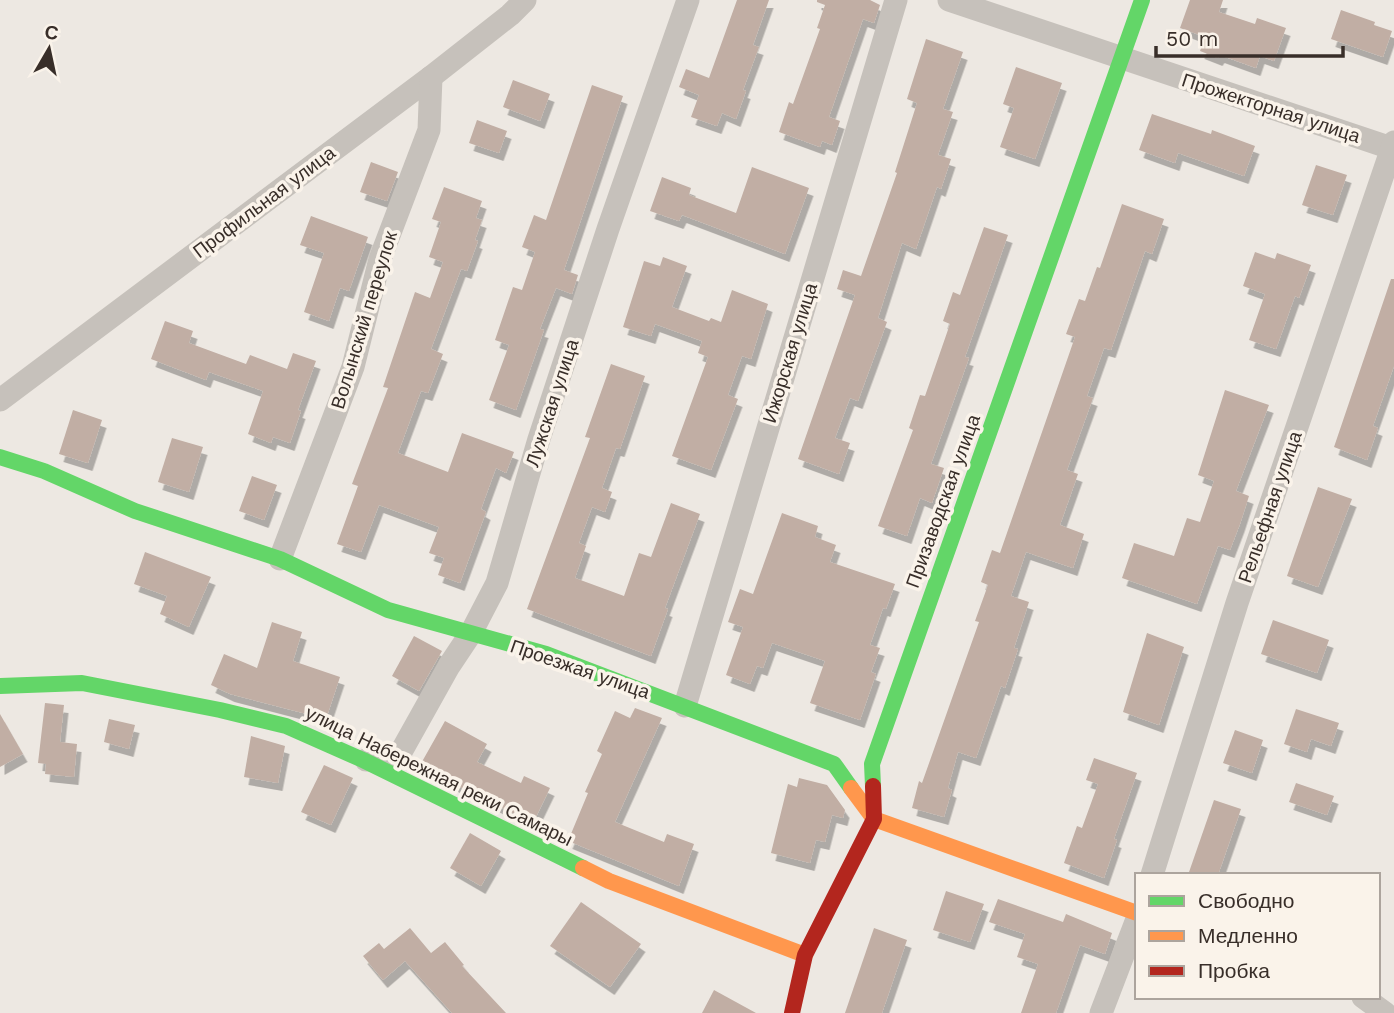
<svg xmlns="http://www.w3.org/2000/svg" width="1394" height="1013" viewBox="0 0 1394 1013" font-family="'Work Sans',sans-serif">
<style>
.building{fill:#c1aea4;filter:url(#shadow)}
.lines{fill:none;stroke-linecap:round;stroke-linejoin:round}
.street{stroke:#c6c1bb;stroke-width:23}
.fast{stroke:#63d668;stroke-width:16}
.slow{stroke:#ff974d;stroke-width:16}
.jam{stroke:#b3261e;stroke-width:16}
.labels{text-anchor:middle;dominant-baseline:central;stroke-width:7;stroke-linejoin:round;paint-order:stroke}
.street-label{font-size:19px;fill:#382e29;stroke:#faf3ea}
</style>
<defs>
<filter id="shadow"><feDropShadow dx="4.5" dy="8" stdDeviation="0" flood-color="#0004"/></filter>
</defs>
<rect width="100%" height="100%" fill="#ede8e2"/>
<g class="building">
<polygon points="737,0 769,0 753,45 759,47 743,90 746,91 736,119 722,113 717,126 691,117 699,95 679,87 686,69 709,78"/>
<polygon points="817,0 870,0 880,5 874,23 863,19 829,117 840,121 832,145 822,141 820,147 779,132 789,102 793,104 820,29 817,28 825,5 817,2"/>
<polygon points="1190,0 1223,0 1219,12 1255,24 1257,18 1286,28 1274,61 1260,56 1256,68 1220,55 1218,58 1200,51 1205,37 1180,28"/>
<polygon points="1341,10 1375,22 1374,25 1392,31 1383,57 1331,39"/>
<polygon points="926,39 963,52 943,109 953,112 938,155 951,159 941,189 937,187 916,249 902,243 878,318 887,322 858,401 850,398 835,438 850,443 839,474 798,459 855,295 837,289 843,270 861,276 897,173 895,172 917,103 907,99"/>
<polygon points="1016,67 1062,83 1035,159 1000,147 1014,108 1003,104"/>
<polygon points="513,80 550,94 540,121 503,107"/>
<polygon points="592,85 623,96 564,270 578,275 572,294 556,288 540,329 544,330 516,410 489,400 509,345 495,340 513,287 522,290 535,252 522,247 534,215 546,220"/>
<polygon points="1152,114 1211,134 1212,130 1255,146 1244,176 1178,153 1175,163 1139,150"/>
<polygon points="477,120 507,131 499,153 469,143"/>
<polygon points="371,162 398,172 387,201 360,192"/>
<polygon points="1316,165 1347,175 1333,215 1302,205"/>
<polygon points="752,167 809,188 785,254 682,215 679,221 650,211 662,177 691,188 689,195 736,213"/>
<polygon points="444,187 482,201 476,218 482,220 475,240 478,241 467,271 461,269 431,349 443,354 428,393 421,391 398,453 448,472 462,433 514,452 506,473 496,468 481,509 486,512 460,583 438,575 444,558 429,553 439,527 379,505 361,552 337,544 358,486 352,484 388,388 383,387 415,292 430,298 443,262 429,257 441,222 432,219"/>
<polygon points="1122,204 1164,219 1152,254 1145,251 1111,350 1104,348 1087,396 1093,398 1067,470 1078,474 1060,525 1084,534 1073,568 1026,552 1011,596 1029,602 1014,648 1018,649 1005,688 1001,686 976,758 958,752 948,788 952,790 944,817 912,808 919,781 922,783 979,622 975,621 988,585 981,582 992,550 1000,553 1075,337 1066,334 1079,299 1085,301 1097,267 1100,268"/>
<polygon points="311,216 368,237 349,291 340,288 329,321 304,312 324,253 300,245"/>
<polygon points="984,227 1008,235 965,357 969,358 931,464 944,468 932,503 920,498 907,536 878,526 913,430 909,428 920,395 925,396 950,324 943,321 953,292 960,295"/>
<polygon points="1255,252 1275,259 1277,253 1311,265 1299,298 1295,296 1276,349 1249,340 1265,294 1243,286"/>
<polygon points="663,257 687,266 672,307 709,321 711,318 721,322 732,290 768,304 751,359 742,356 728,395 738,399 711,470 672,456 708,357 698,353 702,341 655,324 651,336 623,327 644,261 660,266"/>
<polygon points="1391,279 1394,279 1394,366 1373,426 1378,428 1367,460 1334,447"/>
<polygon points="165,321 193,331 189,343 246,364 250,355 287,369 293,353 316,361 298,410 301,411 290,443 273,437 271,443 248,434 263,391 209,372 206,380 151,359"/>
<polygon points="611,364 645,376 620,449 616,448 602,488 612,492 605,512 592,507 579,543 586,546 575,578 624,596 639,553 651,557 671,503 700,514 665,608 668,609 651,656 527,609 590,438 585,437"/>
<polygon points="1225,390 1269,405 1236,491 1249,496 1240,524 1230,550 1218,546 1197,604 1122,578 1134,543 1174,556 1187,518 1200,522 1214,481 1198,475"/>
<polygon points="73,410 102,420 88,463 59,454"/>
<polygon points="172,438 203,447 189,492 158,482"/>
<polygon points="252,476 277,485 264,520 239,511"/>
<polygon points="1318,487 1352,499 1318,587 1287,576"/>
<polygon points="782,513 818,526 815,537 836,545 830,562 895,584 886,609 883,608 870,645 880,648 871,672 876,674 860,720 810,703 825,661 772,643 763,668 757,666 750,684 726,675 743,627 728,622 740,589 753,594"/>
<polygon points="145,552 211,577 189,627 160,614 167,596 134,584"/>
<polygon points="1273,620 1329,640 1317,673 1261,654"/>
<polygon points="272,622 302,632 293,661 340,677 326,719 230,694 211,685 224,654 257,668"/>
<polygon points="1147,633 1184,647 1159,725 1123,712"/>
<polygon points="414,636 442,651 419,691 392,676"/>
<polygon points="45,703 64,705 60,742 77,744 74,777 45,774 46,764 38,763"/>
<polygon points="635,708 662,718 615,822 664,842 667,834 694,844 679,886 568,841 588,793 585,792 602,754 597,751 615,711 630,718"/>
<polygon points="1296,709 1339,723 1331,746 1311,739 1307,752 1284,744"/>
<polygon points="0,714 23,754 0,767"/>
<polygon points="109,719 135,725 129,749 104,742"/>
<polygon points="445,721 487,744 477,762 521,783 524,776 550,788 533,823 419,767"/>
<polygon points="1235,730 1263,740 1252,773 1223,763"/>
<polygon points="251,736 285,746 278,783 244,777"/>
<polygon points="1094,758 1137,773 1114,839 1117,840 1104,878 1064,863 1077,826 1082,828 1098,784 1086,780"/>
<polygon points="324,765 353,778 331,825 301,812"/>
<polygon points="799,778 827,785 845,810 843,818 832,815 825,842 816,840 810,863 771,853 788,784 797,787"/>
<polygon points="1296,783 1334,796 1327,815 1289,802"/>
<polygon points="1214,800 1241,809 1218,875 1188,875"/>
<polygon points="470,833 501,851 481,886 450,868"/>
<polygon points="946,891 984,904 970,942 933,930"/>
<polygon points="998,899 1063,922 1066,914 1112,933 1105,954 1080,945 1056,1013 1021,1013 1038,964 1017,957 1025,934 989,922"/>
<polygon points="581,902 641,944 610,987 550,946"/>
<polygon points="410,928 431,953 445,942 464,965 462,966 506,1013 452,1013 405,961 383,980 363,956 379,943 384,949"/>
<polygon points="874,928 907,940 882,1013 845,1013"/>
<polygon points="714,990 756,1013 702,1013"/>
</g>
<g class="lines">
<g class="street">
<polyline points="949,0 1394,149"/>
<polyline points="0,400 431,77 510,15 525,0"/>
<polyline points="280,559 353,367 380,259 429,130 431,77"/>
<polyline points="685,706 896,0"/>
<polyline points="366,760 397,759 449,666 471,633 497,583 539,439 608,229 688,0"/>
<polyline points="1152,875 1237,603 1394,142"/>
<polyline points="1363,997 1385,1013"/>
<polyline points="1101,1013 1137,919"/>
</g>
<g class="fast">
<polyline points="0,457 44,471 135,511 280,559 388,610 546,654 834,764 851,788"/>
<polyline points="0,686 82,683 220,710 286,726 363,760 583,868"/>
<polyline points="873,786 872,764 1142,0"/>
</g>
<g class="slow">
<polyline points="851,788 874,819 1137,913"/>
<polyline points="583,868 609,881 805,955"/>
</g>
<polyline class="jam" points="792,1013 805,955 874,819 873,786"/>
</g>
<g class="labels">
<g class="street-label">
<text transform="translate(1271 108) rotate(18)">Прожекторная улица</text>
<text transform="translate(264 202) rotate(-37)">Профильная улица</text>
<text transform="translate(364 320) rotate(-73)">Волынский переулок</text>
<text transform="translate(790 353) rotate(-73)">Ижорская улица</text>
<text transform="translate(552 403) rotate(-72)">Лужская улица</text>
<text transform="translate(943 501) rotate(-70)">Призаводская улица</text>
<text transform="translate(1270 507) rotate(-71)">Рельефная улица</text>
<text transform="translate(580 669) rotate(19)">Проезжая улица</text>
<text transform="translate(439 776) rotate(26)">улица Набережная реки Самары</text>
</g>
</g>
<rect x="1135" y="873" width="245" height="126" fill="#faf3ea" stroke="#aca49d" stroke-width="2"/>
<rect x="1149" y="896" width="35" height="10" fill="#63d668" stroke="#aca49d" stroke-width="2"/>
<text x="1198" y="908" font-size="21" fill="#382e29">Свободно</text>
<rect x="1149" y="931" width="35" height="10" fill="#ff974d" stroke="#aca49d" stroke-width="2"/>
<text x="1198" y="943" font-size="21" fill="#382e29">Медленно</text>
<rect x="1149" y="966" width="35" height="10" fill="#b3261e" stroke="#aca49d" stroke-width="2"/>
<text x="1198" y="978" font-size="21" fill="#382e29">Пробка</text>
<g transform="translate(49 49) rotate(9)" stroke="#faf3ea" stroke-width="5" paint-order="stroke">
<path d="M0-5L12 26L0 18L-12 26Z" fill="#382e29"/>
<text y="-10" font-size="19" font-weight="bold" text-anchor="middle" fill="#382e29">С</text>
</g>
<path d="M1156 46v10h187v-10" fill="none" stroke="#382e29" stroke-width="3.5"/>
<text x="1166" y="46" font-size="21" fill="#382e29" stroke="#faf3ea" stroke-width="5" paint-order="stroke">50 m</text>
</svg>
